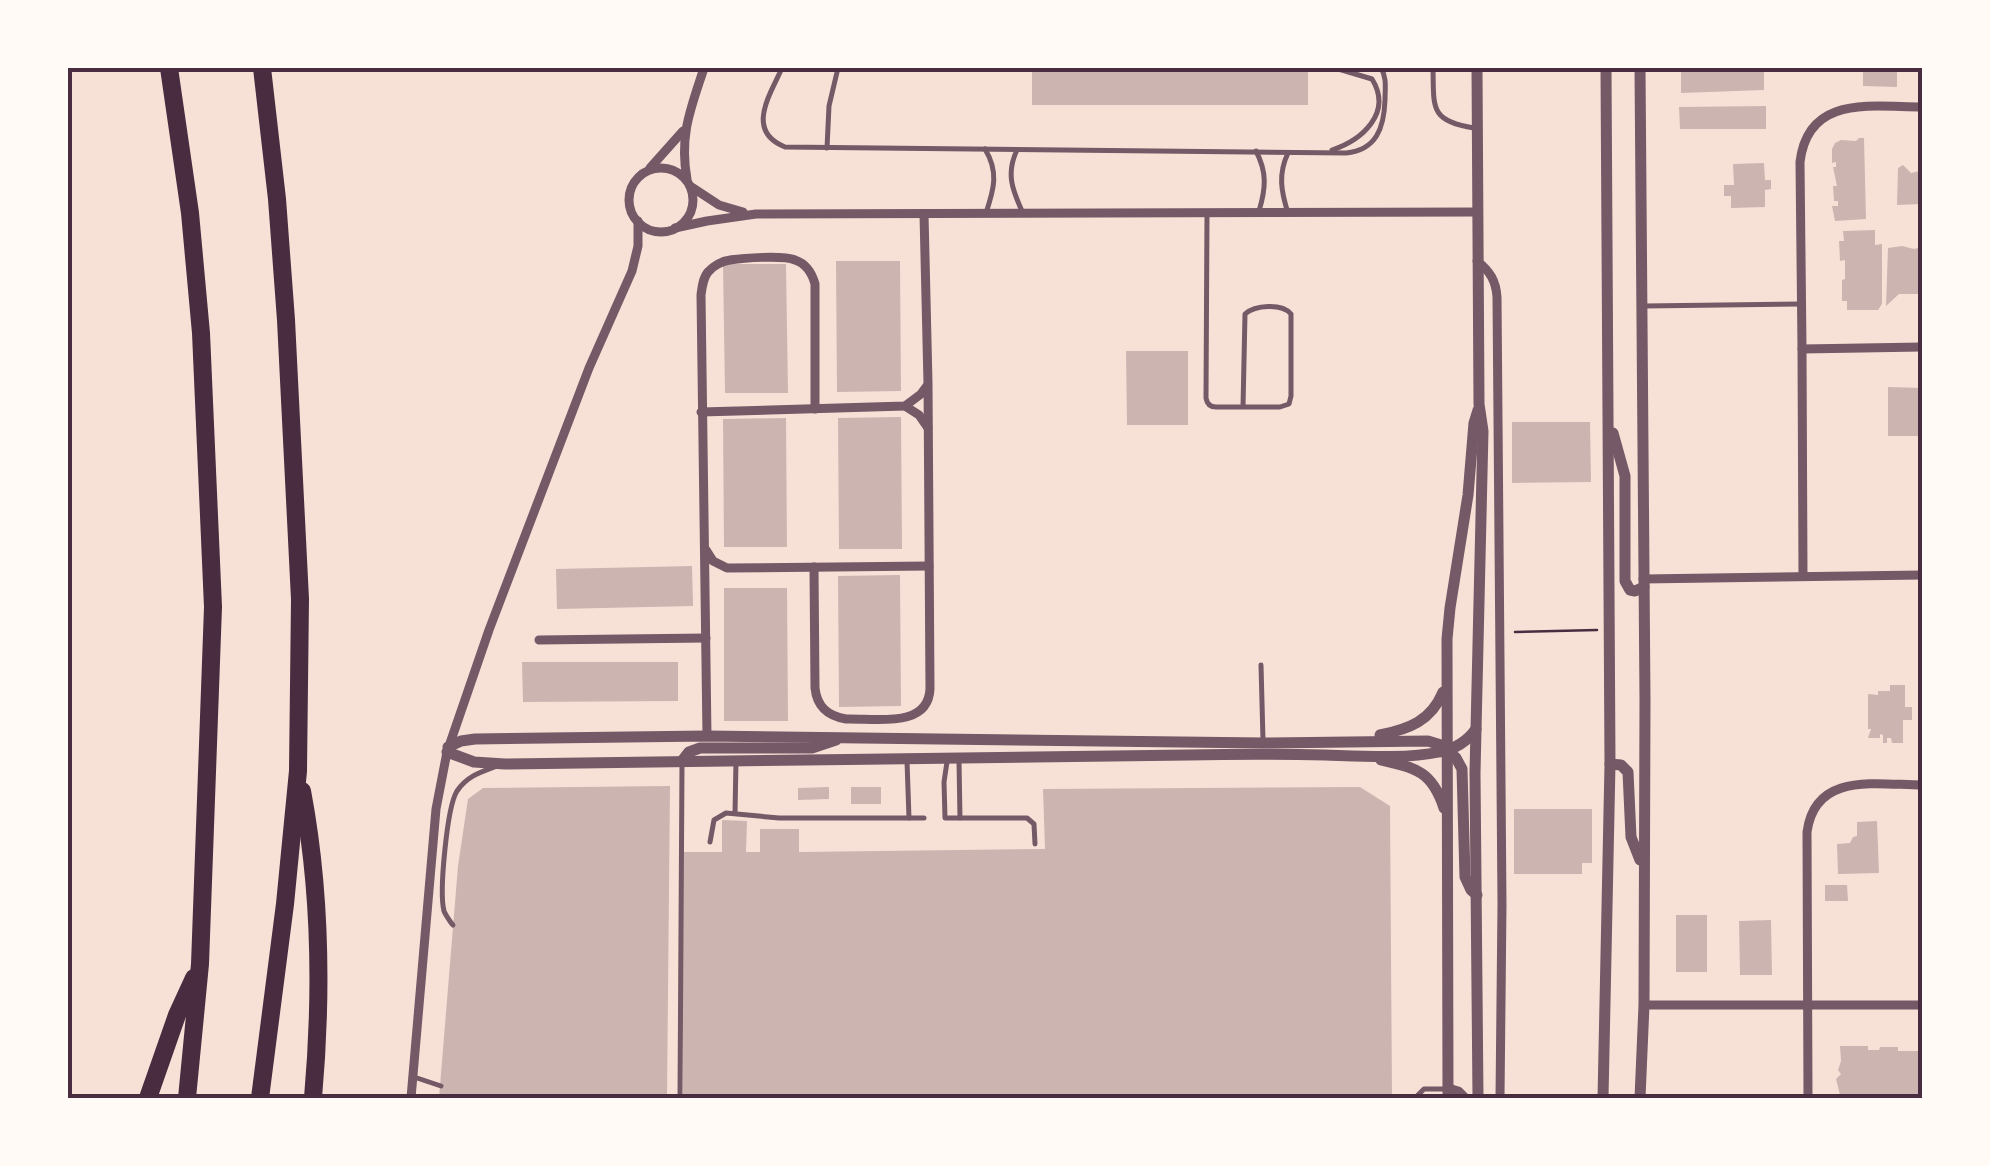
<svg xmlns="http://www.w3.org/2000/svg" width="1990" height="1166" viewBox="0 0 1990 1166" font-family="Ubuntu,sans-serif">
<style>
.building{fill:#ccb4b1}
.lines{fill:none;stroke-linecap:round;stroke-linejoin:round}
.path{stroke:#4a2c40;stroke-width:2.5}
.service{stroke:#755966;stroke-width:5}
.minor{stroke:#755966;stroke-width:9}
.tertiary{stroke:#755966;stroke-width:11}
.motorway{stroke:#4a2c40;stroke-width:18}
.neatline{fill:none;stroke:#4a2c40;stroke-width:4}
</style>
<rect width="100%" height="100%" fill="#f7e1d7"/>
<g class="building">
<rect x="1032" y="68" width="276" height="37"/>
<polygon points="1681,68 1764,68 1764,90 1681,93"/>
<polygon points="1863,68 1897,68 1897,87 1863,86"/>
<polygon points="1766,106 1766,129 1680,129 1679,107"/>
<polygon points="1859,138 1864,138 1866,219 1835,221 1832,206 1838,206 1838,201 1834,201 1833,186 1837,186 1833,167 1836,167 1836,162 1832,163 1832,149 1835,143 1841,140 1856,141"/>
<polygon points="1764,163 1765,180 1771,180 1771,189 1765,190 1765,207 1731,208 1731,196 1724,196 1724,185 1734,185 1733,164"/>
<polygon points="1903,165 1911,173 1920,171 1922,174 1922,204 1897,205 1898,168"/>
<polygon points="1875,230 1875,245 1882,244 1882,304 1878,310 1847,310 1847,301 1842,301 1842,280 1845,279 1845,260 1840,261 1839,241 1844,241 1843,231"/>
<polygon points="1902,246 1914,249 1922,247 1922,294 1899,294 1886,306 1888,248"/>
<polygon points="836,261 900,261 901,391 837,392"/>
<polygon points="723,264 786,264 788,393 725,393"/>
<polygon points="1126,351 1188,351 1188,425 1127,425"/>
<polygon points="1888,387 1922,388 1922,436 1888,436"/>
<polygon points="901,417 902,549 839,549 838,418"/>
<polygon points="786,418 787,547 724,547 723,419"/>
<polygon points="1512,422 1590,422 1591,482 1512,483"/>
<polygon points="692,566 693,606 557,609 556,569"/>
<polygon points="900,575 901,706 839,707 838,576"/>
<polygon points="724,588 787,588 788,721 724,721"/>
<polygon points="522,662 678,662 678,701 523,702"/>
<polygon points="1890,685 1905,685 1905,707 1912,707 1912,720 1903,720 1903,743 1892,743 1891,738 1887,738 1887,743 1883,743 1883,735 1880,734 1880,738 1868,738 1871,729 1868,729 1868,694 1878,695 1878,691 1890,691"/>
<polygon points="670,786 667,1098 439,1098 458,866 468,799 483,788"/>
<polygon points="829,787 829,799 798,800 798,788"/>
<rect x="851" y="787" width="30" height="17"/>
<polygon points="1360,787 1390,806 1392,1098 683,1098 683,852 722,852 722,820 747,821 746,852 760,852 760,829 799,829 799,852 1045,849 1043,789"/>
<polygon points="1514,809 1592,809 1592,863 1582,863 1582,874 1514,874"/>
<polygon points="1877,821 1879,873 1838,874 1837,844 1850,843 1853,837 1857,836 1857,822"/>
<polygon points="1825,885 1847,885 1848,901 1825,901"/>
<rect x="1676" y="915" width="31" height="57"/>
<polygon points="1771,920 1772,975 1740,975 1739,921"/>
<polygon points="1840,1046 1868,1046 1868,1050 1879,1050 1880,1047 1898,1047 1898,1051 1918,1051 1919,1098 1840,1095 1836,1079 1841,1074 1838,1070 1841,1061"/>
</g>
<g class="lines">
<polyline class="path" points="1515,632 1597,630"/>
<g class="service">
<path d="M782,68C770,95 745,131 785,147L1346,153C1377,150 1384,127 1385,100C1385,88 1387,78 1381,68"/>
<path d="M1433,68C1434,107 1429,121 1474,128"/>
<polyline points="827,148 829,106 838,68"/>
<path d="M985,149C999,172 994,189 986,213"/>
<path d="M1017,150C1006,173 1012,189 1022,211"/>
<path d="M1332,150C1362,140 1393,113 1372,79L1335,68"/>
<path d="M1256,151C1267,172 1266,188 1259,211"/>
<path d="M1288,153C1278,174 1281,191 1288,213"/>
<path d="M1207,213L1206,398C1207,404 1210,407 1216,407H1280L1289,404L1291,396V314C1282,303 1255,305 1245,314L1243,407"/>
<polyline points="1644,306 1801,304"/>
<polyline points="1261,665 1263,740"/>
<polyline points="907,761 909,818"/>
<polyline points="959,761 960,818"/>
<polyline points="947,762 944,782 945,818 1027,818 1034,824 1035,844"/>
<polyline points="735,813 736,761"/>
<polyline points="710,842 714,820 726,813 779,818 924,818"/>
<path d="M453,925C451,923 445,914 444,911C439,892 447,807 457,791C467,776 481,772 497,766"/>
<polyline points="414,1077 441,1086"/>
<polyline points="680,1098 682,764"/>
<polyline points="1415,1098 1424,1089 1445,1089"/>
</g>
<g class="minor">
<path d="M1922,107C1872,107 1808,94 1800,162L1802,349L1922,347"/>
<polyline points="650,168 683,131"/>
<circle cx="661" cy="200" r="32"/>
<path d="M687,179C679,135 691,108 704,68"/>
<polyline points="690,186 719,205 743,212"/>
<polyline points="675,228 707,221 756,214 1478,212"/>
<path d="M1477,261C1490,271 1496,281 1497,297L1502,904L1500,1098"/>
<polyline points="1802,349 1803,576"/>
<polyline points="905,406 919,415 928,428"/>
<polyline points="701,412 905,406 921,394 927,386"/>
<polyline points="706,550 713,561 727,568 929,566"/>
<path d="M814,567L815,688C817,707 828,716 846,719C875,718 928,729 930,689L928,383L924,214"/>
<polyline points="1643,579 1922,575"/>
<polyline points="539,640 706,638"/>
<path d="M707,736L701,295C702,287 703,278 708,272C713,266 722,261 730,260C743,258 783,255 795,260C807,264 812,273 815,284V409"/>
<polyline points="1644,1005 1922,1005"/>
<polyline points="411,1098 436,809 447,752 489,630 589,368 632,271 638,246 638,221"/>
<path d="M1808,1098L1807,832C1815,771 1878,785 1922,785"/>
</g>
<g class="tertiary">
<polyline points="1477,68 1479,404 1483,431 1475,773 1478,1098"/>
<polyline points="1640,68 1645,700 1644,1005 1640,1098"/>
<polyline points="1613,433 1625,476 1625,581 1630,590 1635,591 1644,587"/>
<path d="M1380,735C1409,729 1431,721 1443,692"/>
<polyline points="448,747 461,741 475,739 707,736 1264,743 1428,741 1441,745 1456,758 1462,769 1465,877 1471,890 1477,895"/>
<path d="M447,752L474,762L505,764C733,760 961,759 1189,755C1234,754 1280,754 1325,755C1358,756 1408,759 1439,752C1455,749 1467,742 1476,729"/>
<path d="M1381,760C1416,768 1432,771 1444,808"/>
<polyline points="682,761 689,752 700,748 812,748 836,740"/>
<polyline points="1610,764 1621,765 1628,772 1631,837 1640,860"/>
<polyline points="1448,1089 1458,1092 1464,1098"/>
<polyline points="1448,1098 1447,639 1450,608 1468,495 1474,423 1478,410"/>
<polyline points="1603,1098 1610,764 1606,68"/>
</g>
<g class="motorway">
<polyline points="169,68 190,213 201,333 213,607 200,964 187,1098"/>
<path d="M302,791C321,892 322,996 313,1098"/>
<polyline points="148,1098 177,1015 194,978"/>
<polyline points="260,1098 285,904 298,771 300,599 286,320 277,199 262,68"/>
</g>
</g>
<rect width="1990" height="1166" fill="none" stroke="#fffaf5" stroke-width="140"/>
<rect x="70" y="70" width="1850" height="1026" class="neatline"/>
</svg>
